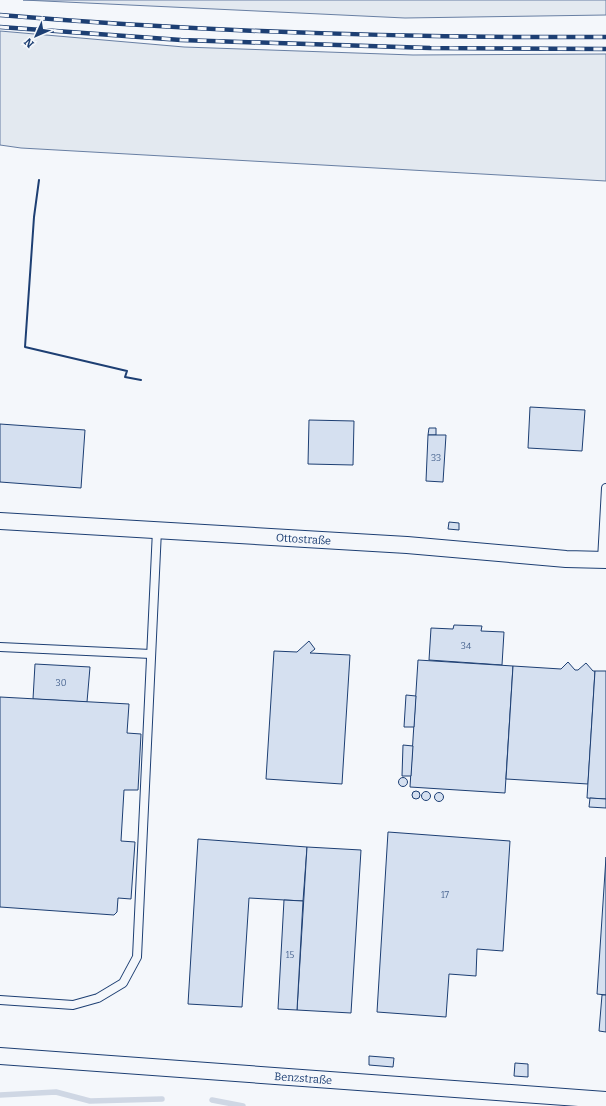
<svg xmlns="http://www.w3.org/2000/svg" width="606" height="1106" viewBox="0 0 606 1106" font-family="Bitter,serif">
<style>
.green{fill:#e3e9f0;stroke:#687fa3}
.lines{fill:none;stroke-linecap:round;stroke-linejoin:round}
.stream{stroke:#cfd7e4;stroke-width:5.5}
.building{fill:#d5e0f0;stroke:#1d3f73}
.lane-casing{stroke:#1d3f73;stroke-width:10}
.street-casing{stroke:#1d3f73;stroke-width:18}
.lane{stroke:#f4f7fb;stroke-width:8}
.street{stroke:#f4f7fb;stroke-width:16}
.rail-casing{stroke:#1d3f73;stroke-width:4.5}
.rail{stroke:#f4f7fb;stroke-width:3;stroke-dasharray:9;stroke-linecap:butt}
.wall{stroke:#1d3f73;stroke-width:2}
.labels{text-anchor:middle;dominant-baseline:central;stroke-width:3;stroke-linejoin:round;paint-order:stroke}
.number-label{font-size:9px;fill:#4b6792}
.street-label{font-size:11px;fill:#1d3f73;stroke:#f4f7fb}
</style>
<rect width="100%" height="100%" fill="#f4f7fb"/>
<g class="green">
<polygon points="23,0 606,0 606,15 405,18"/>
<polygon points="0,31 184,47 413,55 606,54 606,181 21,148 0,145"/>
</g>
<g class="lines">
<g class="stream">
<polyline points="0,1095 56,1092 90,1101 162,1099"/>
<polyline points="212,1100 243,1106"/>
</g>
</g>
<g class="building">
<polygon points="530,407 585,410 582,451 528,448"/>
<polygon points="309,420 354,421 353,465 308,464"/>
<polygon points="0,424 85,430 81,488 0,482"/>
<polygon points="429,428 436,428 436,435 428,435"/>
<polygon points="428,435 446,435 443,482 426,481"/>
<polygon points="449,522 459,523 459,530 448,529"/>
<polygon points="454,625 482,626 481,631 504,632 502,665 429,660 431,628 453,629"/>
<polygon points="309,641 315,649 310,653 350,655 342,784 266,779 274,651 297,652"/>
<polygon points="418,660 513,666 505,793 410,787"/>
<polygon points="568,662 575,670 578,670 586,663 593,671 595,671 588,784 506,779 513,666 561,669"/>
<polygon points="35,664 90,667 87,702 33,699"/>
<polygon points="595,671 606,671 606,799 587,798"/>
<polygon points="406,695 416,696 414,727 404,727"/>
<polygon points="0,697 129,704 127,733 141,734 138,790 124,790 121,841 135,842 131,899 118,898 117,912 114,915 0,907"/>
<polygon points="403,745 413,746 411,776 402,776"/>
<circle cx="403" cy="782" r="4.5"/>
<circle cx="416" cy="795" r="4"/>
<circle cx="426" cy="796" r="4.5"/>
<circle cx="439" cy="797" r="4.5"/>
<polygon points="590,798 606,799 606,808 589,807"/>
<polygon points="388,832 510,841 503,951 477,949 476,976 449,974 446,1017 377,1012"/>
<polygon points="198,839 307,847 303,901 249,898 242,1007 188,1004"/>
<polygon points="307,847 361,850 351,1013 297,1010"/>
<polygon points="606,857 606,995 597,994"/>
<polygon points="284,900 303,901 297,1010 278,1009"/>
<polygon points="602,995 606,995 606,1032 599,1031"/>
<polygon points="369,1056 394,1058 393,1067 369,1065"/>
<polygon points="515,1063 528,1064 528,1077 514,1076"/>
</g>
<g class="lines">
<g class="lane-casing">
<g id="lane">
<polyline points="602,560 606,488"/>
<polyline points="0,647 151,654"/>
<polyline points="0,1000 73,1005 98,998 123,983 137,957 157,530"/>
</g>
</g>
<g class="street-casing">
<g id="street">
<path id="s1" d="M0,521L407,545L566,559L606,560"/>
<path id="s2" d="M0,1056L606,1100"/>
</g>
</g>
<use href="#lane" class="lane"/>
<use href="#street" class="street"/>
<g class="rail-casing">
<g id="rail">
<path d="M0,15C202,32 404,38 606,37"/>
<polyline points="0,27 181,40 430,48 606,49"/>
</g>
</g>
<use href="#rail" class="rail"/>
<polyline class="wall" points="39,180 34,217 25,347 127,371 125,377 141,380"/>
</g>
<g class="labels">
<g class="number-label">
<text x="436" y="458">33</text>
<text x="466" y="646">34</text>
<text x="61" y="683">30</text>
<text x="445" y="895">17</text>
<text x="290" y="955">15</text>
</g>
<g class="street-label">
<text stroke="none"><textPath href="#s1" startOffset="304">Ottostraße</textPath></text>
<text stroke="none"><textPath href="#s2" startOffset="304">Benzstraße</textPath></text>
</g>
</g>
<g transform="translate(36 36) rotate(225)" stroke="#f4f7fb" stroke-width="3" paint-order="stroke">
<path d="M0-3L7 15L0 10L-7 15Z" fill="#1d3f73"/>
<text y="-6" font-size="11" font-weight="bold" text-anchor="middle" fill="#1d3f73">N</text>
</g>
</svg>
